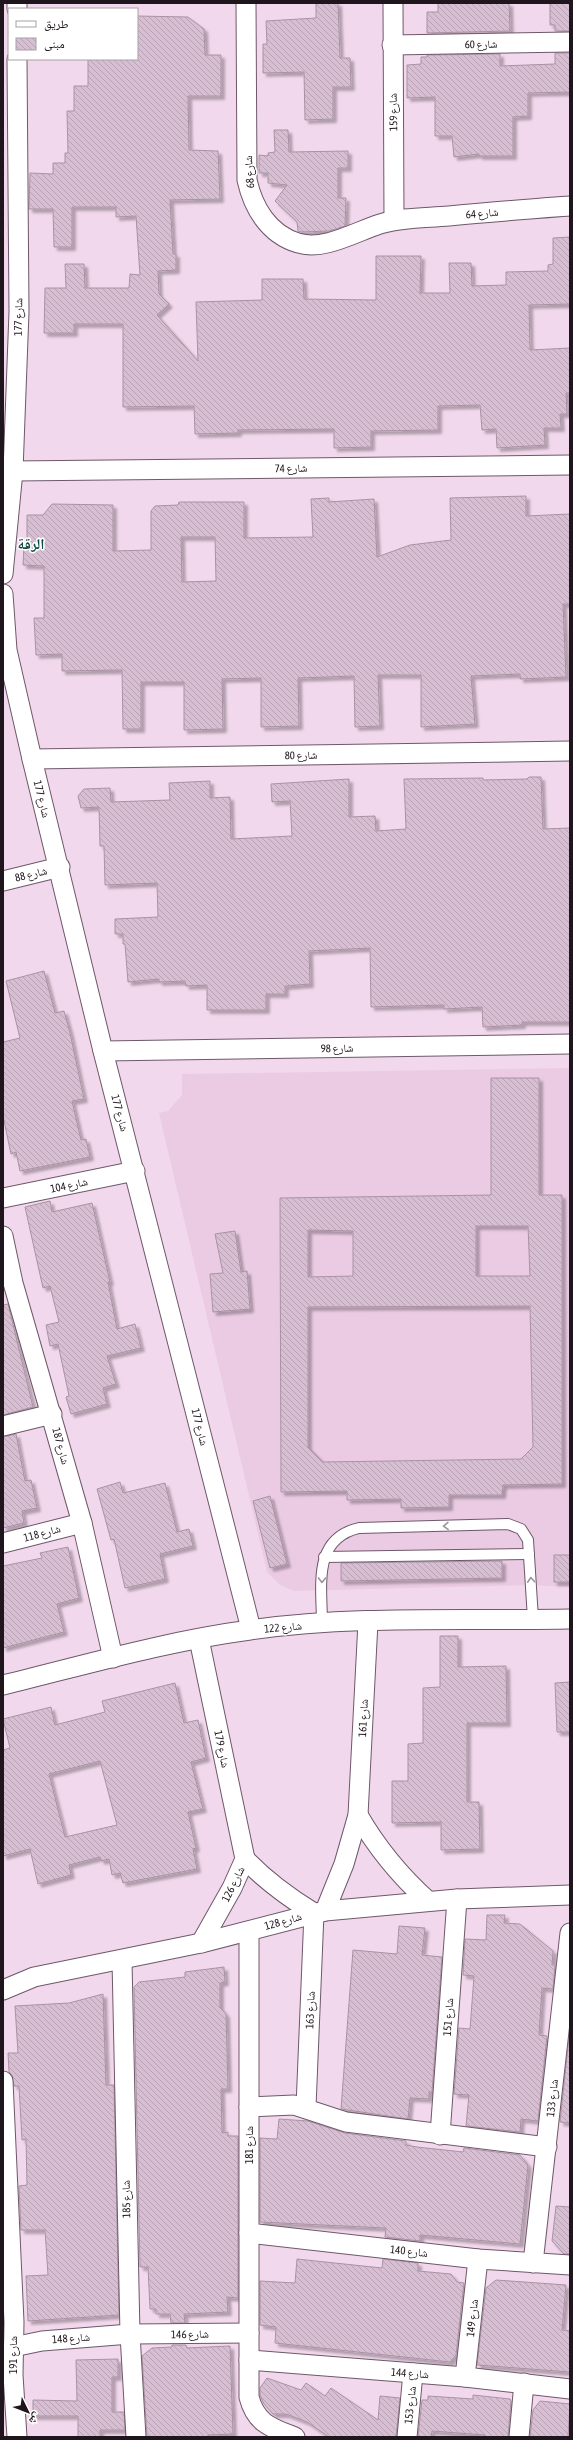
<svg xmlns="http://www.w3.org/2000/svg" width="573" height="2440" viewBox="0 0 573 2440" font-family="'Asap Condensed','Noto Naskh Arabic',sans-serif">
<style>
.built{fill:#ebcbe3}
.building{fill:url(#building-back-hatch);stroke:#aa92a4;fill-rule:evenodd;filter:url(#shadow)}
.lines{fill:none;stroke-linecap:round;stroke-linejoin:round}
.lane-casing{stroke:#6e5869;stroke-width:12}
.street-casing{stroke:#6e5869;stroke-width:21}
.lane{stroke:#fff;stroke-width:10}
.street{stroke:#fff;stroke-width:19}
.oneway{stroke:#9a9699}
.labels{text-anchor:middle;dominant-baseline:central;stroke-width:3;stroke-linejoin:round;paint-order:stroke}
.street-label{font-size:11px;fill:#1f161d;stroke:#fff}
.district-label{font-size:15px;font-weight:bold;fill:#0e4b46;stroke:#fff}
</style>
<defs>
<pattern id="building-back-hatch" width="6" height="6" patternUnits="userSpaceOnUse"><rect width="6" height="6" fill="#d7bed2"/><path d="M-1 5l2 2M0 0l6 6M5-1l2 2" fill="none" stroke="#b8a3b4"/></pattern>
<filter id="shadow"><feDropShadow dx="3.5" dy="3.5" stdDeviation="1" flood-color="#0004"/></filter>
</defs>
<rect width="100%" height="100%" fill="#f2d8ec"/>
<polygon class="built" points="570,1068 570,1587 531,1585 294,1591 280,1585 267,1572 159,1113 168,1111 182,1095 182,1074"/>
<g class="building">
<polygon points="316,3 338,3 340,58 350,58 351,87 333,87 333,119 305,120 304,72 263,73 263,44 267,44 266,21 316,18"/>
<polygon points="438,3 509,3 510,31 427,33 427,12 438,12"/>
<polygon points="550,3 570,3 570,31 555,31 555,25 550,25"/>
<polygon points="137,16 188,17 204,29 205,55 221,55 221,96 188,96 189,150 218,151 220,199 170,200 173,254 176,254 176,270 158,271 159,294 169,304 157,315 198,361 196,302 262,300 262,279 303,279 304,299 376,300 376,256 421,256 420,293 450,293 449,263 471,263 472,286 506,285 506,272 548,271 548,265 553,264 553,238 570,237 570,304 529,305 530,350 570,348 570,393 566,393 567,414 560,414 561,428 544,428 545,445 497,448 496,429 482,430 480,405 438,406 438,430 371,431 371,447 334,448 334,429 238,430 238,433 195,434 194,406 123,407 123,324 74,324 74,333 44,333 45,288 66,288 65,264 84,264 85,288 129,288 130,274 140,275 136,216 116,217 116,207 72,207 72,247 54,247 53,209 29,209 30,173 53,174 53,163 65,163 65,153 68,153 67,111 74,111 74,86 88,86 88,59 137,59"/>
<polygon points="555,53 570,53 570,92 528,93 528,116 513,117 513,156 479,156 479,154 454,157 452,136 435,136 435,97 407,98 407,65 421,64 421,57 427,57 427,55 500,54 500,66 555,64"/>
<polygon points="274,130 288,130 289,152 348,151 348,168 338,168 338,198 346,198 345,226 329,231 301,232 298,231 297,222 275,201 287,185 268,183 268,173 259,173 259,155 268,156 268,153 275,152"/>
<path d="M526,496V516L570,514V604H563L566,677L520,679V674L471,676L475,724L421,727V675H378L380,726L355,727L354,676L298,678L299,726L261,727V678L222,679L223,729L184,730V682H141V729H123L122,670L62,671V654L36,655L34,618H44V566L23,565L24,545L27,546V515H43L52,504L113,505V551L151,550V511L155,506L178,505L179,502H244V538L313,537L311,499L329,498V502L374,499L377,557L410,545L451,540L450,498ZM181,537H215L216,581L182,582Z"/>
<polygon points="529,777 541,777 543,829 570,828 570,1022 522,1022 522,1025 483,1027 482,1007 444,1009 444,1005 371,1007 370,948 309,951 310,984 285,986 285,994 266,994 266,1010 207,1010 207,985 186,986 185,981 159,982 159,979 128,982 125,944 123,944 123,934 115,934 115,919 158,917 157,883 105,885 104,846 100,846 99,807 81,808 78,796 84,789 110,788 111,802 170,800 169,783 210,781 210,798 230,797 231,839 292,836 290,801 272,802 271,784 349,779 349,817 375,816 376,831 406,829 404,779 483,778 483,780 527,779"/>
<polygon points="44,971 55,1013 64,1011 70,1033 84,1099 72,1101 81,1140 86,1139 90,1157 20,1171 16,1152 11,1154 3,1116 3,1042 20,1038 6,981"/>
<path d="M491,1078H539V1195H562V1484L503,1485L502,1495H449V1507L401,1508V1499L347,1500V1491L281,1492L280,1198L491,1195ZM476,1226H528L530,1276H476ZM308,1230L353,1231V1276L308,1277ZM530,1306L533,1447L521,1459L323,1462L308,1447V1307Z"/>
<polygon points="50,1201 52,1212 92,1203 110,1282 108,1282 117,1329 135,1324 141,1348 107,1356 116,1384 103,1388 107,1404 71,1414 66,1397 69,1396 58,1344 50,1346 46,1325 59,1322 50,1286 43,1288 25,1207"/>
<polygon points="235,1231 241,1272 247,1271 250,1309 213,1312 210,1274 223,1273 215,1234"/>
<polygon points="8,1304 33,1407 3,1415 3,1305"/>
<polygon points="16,1434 25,1481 31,1480 37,1508 22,1511 24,1523 3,1528 3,1437"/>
<polygon points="120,1482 123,1493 165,1483 177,1532 189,1529 193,1546 160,1554 165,1579 125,1588 114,1539 111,1540 97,1489"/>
<polygon points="270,1496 287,1564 270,1568 253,1501"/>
<polygon points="68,1547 79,1598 57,1604 64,1632 3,1648 3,1566 42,1558 40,1553"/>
<rect x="554" y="1555" width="16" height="27"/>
<polygon points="502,1561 502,1578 341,1581 341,1563"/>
<polygon points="440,1636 458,1636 458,1667 506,1666 507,1723 467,1723 467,1802 479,1802 480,1849 441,1850 441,1822 392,1823 392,1781 408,1781 408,1744 423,1743 423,1688 440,1687"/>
<polygon points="570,1682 570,1732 557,1732 555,1683"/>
<path d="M175,1683L184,1723L198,1720L206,1758L191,1762L203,1809L188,1812L196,1848L193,1849L197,1869L123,1883L120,1873L112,1875L109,1859L101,1861L100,1857L69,1865L71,1875L38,1884L30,1849L3,1856V1750L10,1748L3,1719L51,1707L55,1725L105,1712L102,1701ZM100,1761L117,1825L65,1837L49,1774Z"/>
<polygon points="487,1915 505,1915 504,1923 520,1924 553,1951 552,1965 555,1965 553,1989 542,1988 539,2035 547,2036 538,2121 521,2119 520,2132 466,2126 469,2095 454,2094 459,2028 470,2029 474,1976 463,1975 465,1939 486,1940"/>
<polygon points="399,1926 425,1928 422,1955 442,1957 432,2092 429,2092 429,2099 410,2098 408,2119 341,2109 353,1950 397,1954"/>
<polygon points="224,1967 225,1982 220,1983 220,2007 226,2014 228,2089 221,2089 222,2133 228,2132 228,2136 238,2136 238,2298 227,2297 228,2312 184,2314 185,2323 171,2323 170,2314 156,2314 156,2309 150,2309 148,2267 140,2267 134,1987 139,1982 185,1977 185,1972"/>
<polygon points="103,1994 106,2085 114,2085 119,2315 28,2321 26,2276 48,2275 45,2230 21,2230 19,2186 27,2185 26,2139 22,2140 19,2086 14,2086 12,2075 9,2072 8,2053 18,2053 15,2006 69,2003"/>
<polygon points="569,2037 570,2037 570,2123 560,2122"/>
<polygon points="279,2119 308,2121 345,2133 406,2141 406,2145 417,2147 463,2152 464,2148 520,2155 528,2165 520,2244 420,2235 420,2241 385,2237 386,2228 260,2222 260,2138 277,2139"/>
<polygon points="556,2206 570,2207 570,2254 564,2254 552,2241"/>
<polygon points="297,2259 382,2268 383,2259 418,2263 418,2271 451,2274 457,2282 464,2283 456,2355 450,2362 275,2343 276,2327 260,2325 260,2281 295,2283"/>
<polygon points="496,2280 566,2285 562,2330 570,2331 570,2372 477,2365 486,2288"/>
<polygon points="172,2345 186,2345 187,2348 230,2346 233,2434 208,2435 208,2437 147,2437 142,2356 152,2348 172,2347"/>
<polygon points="118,2359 118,2377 112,2377 112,2412 124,2412 125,2430 100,2430 100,2437 78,2437 78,2416 33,2416 33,2400 77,2401 76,2360"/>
<polygon points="267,2378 301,2390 306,2383 325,2396 331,2388 378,2420 380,2396 400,2398 396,2437 329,2437 307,2422 286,2414 273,2414 264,2404 260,2395 260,2388"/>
<polygon points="473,2395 510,2399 511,2401 508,2437 485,2437 485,2435 432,2431 431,2437 418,2437 422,2400 428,2400 428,2396 473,2399"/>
<polygon points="540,2401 570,2404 568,2437 530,2437 533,2410"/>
</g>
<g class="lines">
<g class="lane-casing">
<g id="lane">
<polyline points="324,1557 529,1554"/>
<path d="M322,1624C322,1586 312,1539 359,1528L508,1524L521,1529L528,1540L533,1619"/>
</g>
</g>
<g class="street-casing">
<g id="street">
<path d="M246,3L247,180C253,207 268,234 298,243C324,251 355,232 380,224C402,217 426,218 449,216C489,212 530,209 570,206"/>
<polyline points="393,3 394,220"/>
<polyline points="17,9 17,3"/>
<polyline points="392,45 570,42"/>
<polyline points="13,471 570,465"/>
<polyline points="3,574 13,471 19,312 17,59"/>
<polyline points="3,594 7,650 32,759 103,1051 251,1629"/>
<polyline points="32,759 570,751"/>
<polyline points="3,881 60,867"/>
<polyline points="103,1051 570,1044"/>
<polyline points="3,1198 135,1171"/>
<polyline points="3,1236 13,1283 82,1523 113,1658"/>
<polyline points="3,1426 52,1414"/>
<polyline points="3,1543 82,1523"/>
<polyline points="199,1639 245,1859"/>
<path d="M3,1685C85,1665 167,1641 250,1630C355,1615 464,1621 570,1619"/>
<path d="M358,1815C377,1848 399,1875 428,1901"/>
<path d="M245,1859C266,1881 288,1897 314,1913L306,2107"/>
<polyline points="325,1911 344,1864 358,1815 368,1622"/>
<path d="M249,1931V2397C256,2424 272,2428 295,2437"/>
<polyline points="201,1943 232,1888 245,1859"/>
<polyline points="122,1960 130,2334 136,2437"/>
<polyline points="3,1990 34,1977 201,1943 325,1911 457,1899 570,1895"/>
<polyline points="3,2081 14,2322 13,2375 17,2437"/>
<polyline points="249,2107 294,2105 346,2122 547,2147"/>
<polyline points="440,2135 457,1899"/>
<polyline points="249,2233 478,2259 570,2265"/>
<polyline points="533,2263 570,1933"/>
<polyline points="13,2347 42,2341 130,2334 249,2333"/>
<polyline points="249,2360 465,2377 570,2389"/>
<polyline points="465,2377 478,2259"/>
<polyline points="407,2437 413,2373"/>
<polyline points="519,2437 524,2383"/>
</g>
</g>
<use href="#lane" class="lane"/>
<use href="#street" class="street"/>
</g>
<defs><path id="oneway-chevron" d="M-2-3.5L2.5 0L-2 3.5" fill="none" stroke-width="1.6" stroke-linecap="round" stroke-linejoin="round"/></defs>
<g class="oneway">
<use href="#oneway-chevron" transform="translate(446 1526) rotate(179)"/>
<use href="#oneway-chevron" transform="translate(322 1580) rotate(90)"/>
<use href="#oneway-chevron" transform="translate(531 1580) rotate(-94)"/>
</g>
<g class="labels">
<g class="street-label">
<text transform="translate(481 44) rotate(-1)">شارع 60</text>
<text transform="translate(393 112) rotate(-91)">شارع 159</text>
<text transform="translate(249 172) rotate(-94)">شارع 68</text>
<text transform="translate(482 213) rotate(-5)">شارع 64</text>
<text transform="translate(18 317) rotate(-89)">شارع 177</text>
<text transform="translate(291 468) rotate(-1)">شارع 74</text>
<text transform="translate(301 755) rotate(-1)">شارع 80</text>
<text transform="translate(42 799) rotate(76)">شارع 177</text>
<text transform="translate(31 874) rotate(-14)">شارع 88</text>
<text transform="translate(337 1048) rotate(-1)">شارع 98</text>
<text transform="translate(120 1113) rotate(75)">شارع 177</text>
<text transform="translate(69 1185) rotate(-12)">شارع 104</text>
<text transform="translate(200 1427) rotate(76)">شارع 177</text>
<text transform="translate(61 1446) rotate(75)">شارع 187</text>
<text transform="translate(42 1533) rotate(-15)">شارع 118</text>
<text transform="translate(283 1627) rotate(-5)">شارع 122</text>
<text transform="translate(363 1718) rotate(-87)">شارع 161</text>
<text transform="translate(222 1749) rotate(78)">شارع 179</text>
<text transform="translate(233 1884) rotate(-64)">شارع 126</text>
<text transform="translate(283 1921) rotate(-16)">شارع 128</text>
<text transform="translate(310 2010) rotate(-88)">شارع 163</text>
<text transform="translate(448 2017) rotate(-86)">شارع 151</text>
<text transform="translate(552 2098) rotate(-84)">شارع 133</text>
<text transform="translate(249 2145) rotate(-90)">شارع 181</text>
<text transform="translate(126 2199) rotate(-91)">شارع 185</text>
<text transform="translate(409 2251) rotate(6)">شارع 140</text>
<text transform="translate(472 2318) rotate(-84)">شارع 149</text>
<text transform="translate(190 2334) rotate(-1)">شارع 146</text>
<text transform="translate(71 2338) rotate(-4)">شارع 148</text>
<text transform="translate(13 2355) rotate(-90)">شارع 191</text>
<text transform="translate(410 2373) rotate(4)">شارع 144</text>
<text transform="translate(410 2405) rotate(-84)">شارع 153</text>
</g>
<g class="district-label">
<text x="31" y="543">الرقة</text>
</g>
</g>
<rect width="573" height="2440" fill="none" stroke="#1f161d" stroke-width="8"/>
<rect x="8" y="8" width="130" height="52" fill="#ffffff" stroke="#a5a2a5"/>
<rect x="16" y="21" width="20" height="6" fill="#ffffff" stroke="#a5a2a5"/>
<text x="44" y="28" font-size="12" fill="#1f161d">طريق</text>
<rect x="16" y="38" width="20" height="12" fill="url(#building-back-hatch)" stroke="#a5a2a5"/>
<text x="44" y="48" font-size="12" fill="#1f161d">مبنى</text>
<g transform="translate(28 2412) rotate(133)" stroke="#ffffff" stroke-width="3" paint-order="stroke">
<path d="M0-3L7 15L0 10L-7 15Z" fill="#1f161d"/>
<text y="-6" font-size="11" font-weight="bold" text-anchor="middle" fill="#1f161d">ش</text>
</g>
</svg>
